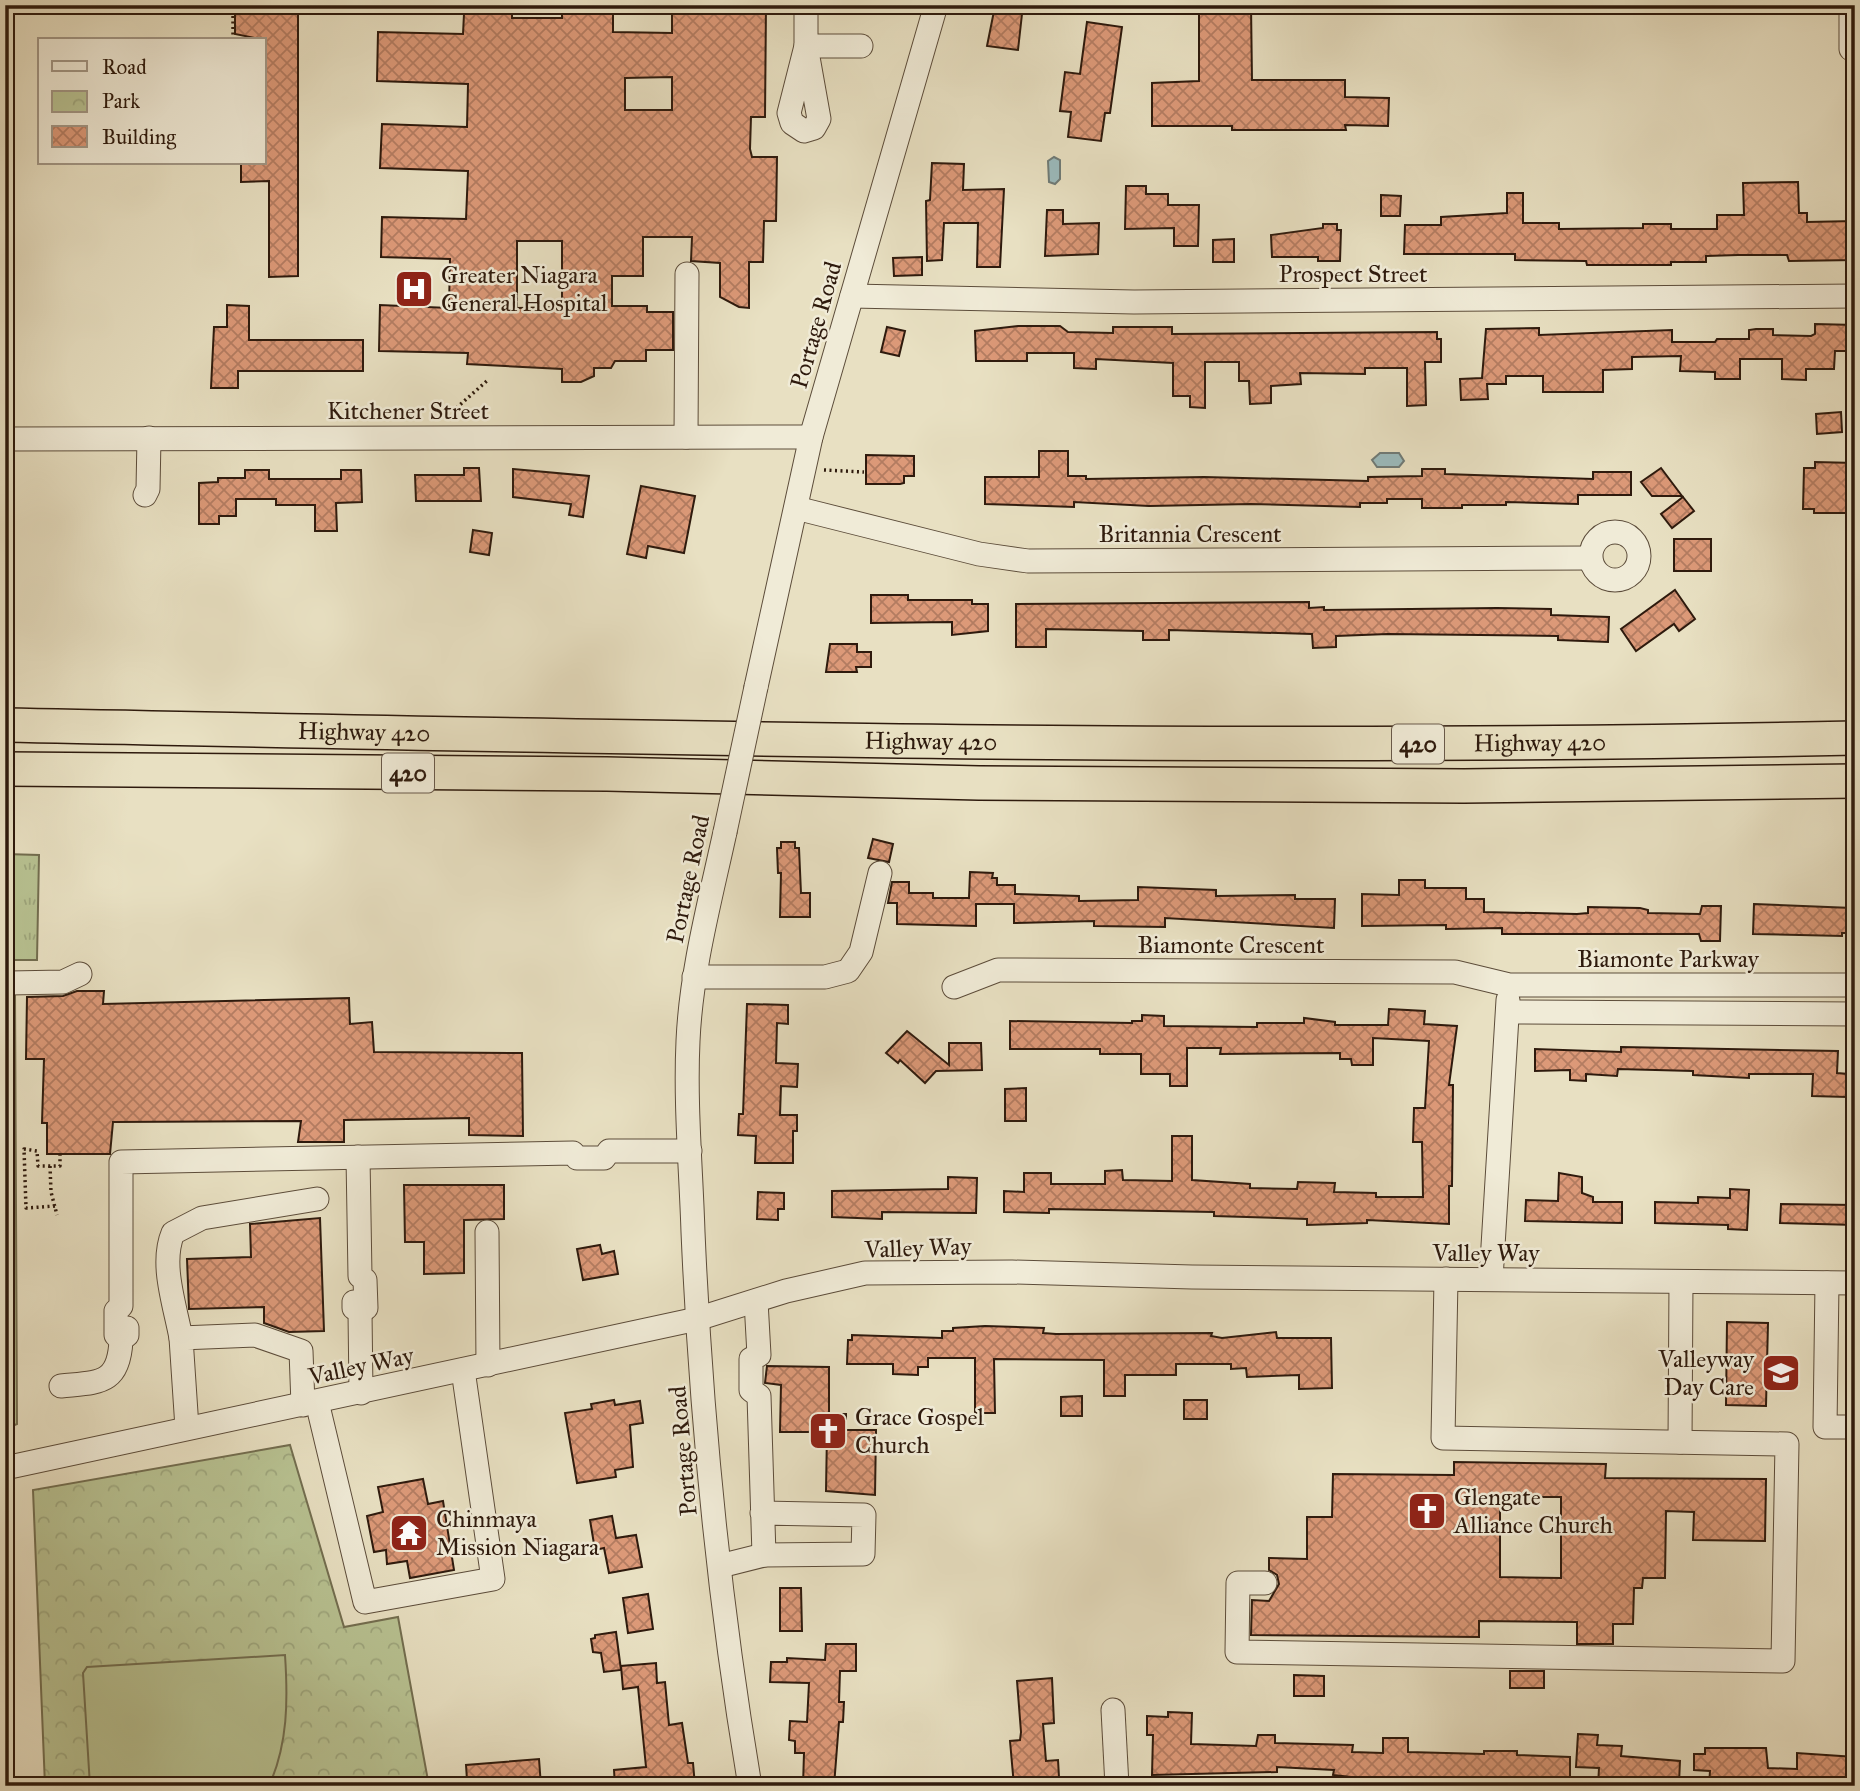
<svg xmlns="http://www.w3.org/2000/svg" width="1860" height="1791" viewBox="0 0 1860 1791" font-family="'IM FELL Great Primer',serif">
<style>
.grass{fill:url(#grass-tufts);stroke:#736e50;stroke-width:2}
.park{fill:url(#park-crowns);stroke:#736e50;stroke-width:2}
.garden{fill:#b8c292;stroke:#736e50;stroke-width:2}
.water{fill:#9bbbbd;stroke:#6f7b77;stroke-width:2}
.building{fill:url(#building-cross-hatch);stroke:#2e1a0d;stroke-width:2;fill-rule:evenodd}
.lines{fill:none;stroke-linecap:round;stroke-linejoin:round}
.minor-casing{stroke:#5c4c3a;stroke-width:25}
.highway-casing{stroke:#2e1a0d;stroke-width:36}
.path{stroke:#2e1a0d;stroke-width:3.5;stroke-dasharray:2 3.5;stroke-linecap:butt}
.minor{stroke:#f0ebd7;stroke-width:23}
.highway{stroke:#e8e0c2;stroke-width:33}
.minor-bridge-casing{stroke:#5c4c3a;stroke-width:25;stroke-linecap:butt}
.minor-bridge{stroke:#f0ebd7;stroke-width:23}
.labels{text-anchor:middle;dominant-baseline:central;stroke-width:5;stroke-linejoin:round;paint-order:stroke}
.shield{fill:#f0ebd7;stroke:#68594a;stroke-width:2}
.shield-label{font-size:23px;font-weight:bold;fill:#2e1a0d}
.street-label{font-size:24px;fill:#2e1a0d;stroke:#f0ebd7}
.poi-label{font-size:24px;fill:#2e1a0d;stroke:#f0ebd7;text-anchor:start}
</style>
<defs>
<pattern id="grass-tufts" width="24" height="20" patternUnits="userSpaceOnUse" patternTransform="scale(1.75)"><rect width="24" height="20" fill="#b8c292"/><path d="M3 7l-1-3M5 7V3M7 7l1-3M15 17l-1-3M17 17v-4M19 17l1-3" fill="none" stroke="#9ea67d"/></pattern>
<pattern id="park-crowns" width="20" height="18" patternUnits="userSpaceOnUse" patternTransform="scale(1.75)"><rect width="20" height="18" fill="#b8c292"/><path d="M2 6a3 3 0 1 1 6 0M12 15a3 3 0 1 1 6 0" fill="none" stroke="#9ea67d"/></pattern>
<pattern id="building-cross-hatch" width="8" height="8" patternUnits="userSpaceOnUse" patternTransform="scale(1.75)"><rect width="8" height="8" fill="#dc9978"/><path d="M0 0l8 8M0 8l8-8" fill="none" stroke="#b37c61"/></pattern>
</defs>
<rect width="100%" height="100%" fill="#e8e0c2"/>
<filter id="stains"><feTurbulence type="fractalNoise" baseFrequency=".00286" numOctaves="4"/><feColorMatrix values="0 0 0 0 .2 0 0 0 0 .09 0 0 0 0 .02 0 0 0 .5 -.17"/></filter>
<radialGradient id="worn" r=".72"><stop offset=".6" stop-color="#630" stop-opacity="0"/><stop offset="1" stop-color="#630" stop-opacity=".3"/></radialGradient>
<g class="grass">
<polygon points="5,854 39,855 37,960 5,960"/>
<polygon points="5,993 15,993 17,1424 5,1429"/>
</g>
<polygon class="park" points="290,1445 344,1627 398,1617 429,1786 45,1786 33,1490"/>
<path class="garden" d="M285,1655C288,1700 288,1744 269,1786H90L83,1673L87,1667Z"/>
<g class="water">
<polygon points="1054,157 1060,160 1060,179 1055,184 1049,182 1048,161"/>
<polygon points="1380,453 1399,453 1404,461 1399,467 1377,467 1372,460"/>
</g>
<g class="building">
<polygon points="235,5 298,5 298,276 269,277 269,181 241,182 241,163 264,163 264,40 235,34"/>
<path d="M468,5H512V18H562V5H613V32L672,33V5H766L765,117H751L750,149L752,157H777L776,221H764L763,262H749V308L739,307L720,297V263L691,261L692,237H643V276H612V306H647V312H673V350H646V361H615L611,368H594V376L581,382H562V369L467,364L468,353L379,351L380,305L449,308L450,259L381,257L382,217L466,219L468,171L380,168L382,124L467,127L468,84L377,81L378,32L463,34L464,14H468ZM672,77V110H625V78ZM517,241H562V307L517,308Z"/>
<polygon points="1199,5 1251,5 1252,80 1345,80 1345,97 1389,98 1388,126 1345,125 1346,130 1232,130 1232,126 1152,126 1152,83 1199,81"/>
<polygon points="994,11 1022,14 1018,50 987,46"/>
<polygon points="1087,22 1122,27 1110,113 1105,113 1101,141 1068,137 1071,112 1060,111 1065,72 1080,74"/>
<polygon points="932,163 964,164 963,190 1004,189 1000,267 977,267 978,223 944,223 942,260 927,261 926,201 930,200"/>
<polygon points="1798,182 1799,213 1807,213 1807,222 1855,221 1855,260 1789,261 1787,255 1738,255 1706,256 1706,262 1671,262 1671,265 1587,265 1586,261 1515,260 1515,254 1404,254 1405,225 1441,225 1441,217 1507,213 1507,193 1523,193 1523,223 1559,223 1559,229 1643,228 1643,224 1671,224 1671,229 1717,229 1717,215 1744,215 1743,183"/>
<polygon points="1126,186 1146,186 1146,194 1168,194 1168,205 1199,205 1198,246 1174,246 1174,228 1125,229"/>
<polygon points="1381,195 1401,196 1400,216 1381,216"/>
<polygon points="1047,210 1063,210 1063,224 1099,223 1098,254 1045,256"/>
<polygon points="1323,224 1337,224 1337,230 1341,230 1340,261 1318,261 1318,257 1272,257 1271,235 1323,228"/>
<polygon points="1234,239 1234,262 1213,262 1213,240"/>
<polygon points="922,257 922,275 894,276 893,258"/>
<polygon points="227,305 249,306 249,340 363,340 363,371 238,371 238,388 211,388 214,327 227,327"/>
<polygon points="1815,324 1855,325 1855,351 1835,351 1834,369 1806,369 1806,380 1782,379 1782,359 1740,359 1740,379 1715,379 1715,372 1680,371 1681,356 1632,357 1632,369 1603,370 1603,392 1543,392 1543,376 1506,376 1506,384 1487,384 1488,399 1461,400 1460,379 1482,378 1486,329 1539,328 1539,335 1672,330 1672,342 1715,342 1717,339 1749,339 1749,330 1756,329 1773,329 1773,335 1811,336 1815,334"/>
<polygon points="1018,326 1060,326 1068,332 1113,333 1113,327 1172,327 1172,334 1437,332 1437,339 1441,339 1441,362 1425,362 1426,405 1407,406 1407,368 1365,368 1365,374 1300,373 1301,384 1271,386 1271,403 1250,404 1249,381 1239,381 1239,362 1205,362 1205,408 1190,407 1190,396 1173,396 1173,363 1096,359 1096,369 1074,368 1074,353 1027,353 1027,361 976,361 975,331"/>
<polygon points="887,327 905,331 899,356 881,352"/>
<polygon points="1841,412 1842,432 1817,434 1816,414"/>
<polygon points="1039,451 1068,451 1068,476 1086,476 1086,479 1204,477 1368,481 1368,477 1422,476 1422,469 1445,469 1445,474 1593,479 1593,472 1631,472 1631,495 1578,495 1578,504 1506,502 1506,505 1462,505 1462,508 1422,508 1422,499 1387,499 1387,503 1360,503 1360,507 1251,504 1149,506 1074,502 1074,507 985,504 985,477 1039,477"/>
<polygon points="866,455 914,456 914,476 904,476 904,483 900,484 866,484"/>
<polygon points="1815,462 1855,463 1855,513 1814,513 1814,509 1803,509 1804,468 1815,468"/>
<polygon points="464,468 479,468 481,501 416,501 415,475 464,475"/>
<polygon points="1661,468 1682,496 1652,496 1641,482"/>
<polygon points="513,469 589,476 583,517 569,515 571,504 513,497"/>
<polygon points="245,470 269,470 269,479 341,479 341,470 361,470 362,502 336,503 337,531 315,531 315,505 276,505 276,499 236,499 236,516 219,516 219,524 199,524 199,483 218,482 218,478 245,478"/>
<polygon points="641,486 695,496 684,553 648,546 646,558 627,554"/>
<polygon points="1683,497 1694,511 1672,528 1661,514"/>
<polygon points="473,530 492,533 489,555 470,552"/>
<rect x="1674" y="539" width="37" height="32"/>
<polygon points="1675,590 1695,619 1679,631 1674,624 1636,651 1621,629"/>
<polygon points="871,595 908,595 908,600 972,600 972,604 988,604 988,631 952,635 952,622 871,623"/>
<polygon points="1309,602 1309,608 1324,607 1324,610 1497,608 1551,609 1551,615 1609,617 1608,642 1558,640 1558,636 1388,634 1336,636 1336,647 1313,648 1312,634 1169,630 1169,640 1143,640 1143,631 1046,629 1046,647 1016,647 1016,604"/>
<polygon points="830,644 857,644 857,652 871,652 871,667 856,667 857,672 826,672"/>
<polygon points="873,839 893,844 889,862 868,858"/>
<polygon points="781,842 795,842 795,848 799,848 801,893 810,893 810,917 780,917 781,873 778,873 777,848 781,848"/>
<polygon points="970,872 993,873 992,878 997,878 997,885 1015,885 1015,894 1079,896 1079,901 1138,900 1138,887 1216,890 1216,896 1295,895 1295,899 1335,899 1334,928 1165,918 1165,927 1094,926 1094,921 1014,923 1014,904 976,904 976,926 897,924 897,903 888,903 892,882 909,882 909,893 933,893 933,898 969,898"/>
<polygon points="1399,880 1425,880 1425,888 1466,888 1466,899 1484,899 1484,912 1577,914 1588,913 1588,907 1640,908 1648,910 1648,913 1700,914 1702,906 1721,906 1720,941 1701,941 1699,934 1502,934 1502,928 1446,929 1446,925 1362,926 1362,894 1399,895"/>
<polygon points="1754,904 1852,908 1852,933 1842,933 1842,936 1753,934"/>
<polygon points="77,991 104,991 103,1004 349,998 350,1024 372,1022 374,1052 522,1053 523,1136 469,1135 469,1118 344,1120 344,1142 298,1142 301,1121 113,1122 110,1154 47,1154 47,1123 42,1123 44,1059 26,1059 27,997 63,996"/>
<polygon points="747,1004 788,1005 788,1024 777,1023 776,1063 798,1064 797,1087 781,1086 780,1115 797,1115 797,1131 793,1131 793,1163 755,1163 756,1136 738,1135 739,1114 743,1114"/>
<polygon points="1389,1009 1425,1011 1424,1024 1457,1026 1449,1085 1453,1085 1452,1186 1449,1186 1449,1224 1367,1220 1367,1223 1307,1225 1307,1219 1214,1216 1214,1212 1049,1209 1049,1213 1004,1212 1004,1191 1024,1192 1024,1173 1051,1173 1051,1184 1105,1184 1105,1171 1122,1170 1123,1180 1172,1181 1172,1136 1192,1136 1192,1180 1250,1184 1250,1188 1297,1189 1298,1182 1335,1183 1334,1192 1376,1193 1376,1197 1423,1197 1422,1142 1413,1142 1414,1108 1425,1108 1429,1041 1373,1038 1373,1065 1352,1065 1351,1059 1340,1059 1340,1053 1220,1054 1221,1048 1187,1048 1187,1086 1170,1086 1170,1074 1141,1074 1141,1054 1100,1054 1100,1049 1010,1049 1010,1021 1132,1023 1132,1021 1142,1021 1142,1015 1164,1016 1164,1026 1257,1027 1257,1023 1304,1023 1304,1018 1335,1022 1335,1025 1388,1025"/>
<polygon points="907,1031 949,1065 949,1043 981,1043 982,1070 936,1071 925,1083 900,1060 898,1063 886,1053"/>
<polygon points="1621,1047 1838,1051 1837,1073 1848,1074 1847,1097 1812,1096 1813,1074 1749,1074 1749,1078 1693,1075 1693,1071 1618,1069 1617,1076 1586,1074 1586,1081 1570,1080 1570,1070 1535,1071 1535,1049 1621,1052"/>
<polygon points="1026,1088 1026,1121 1005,1121 1005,1089"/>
<polygon points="1559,1173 1582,1177 1582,1193 1593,1197 1593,1202 1622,1202 1622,1223 1525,1221 1526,1200 1558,1201"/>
<polygon points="948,1177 977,1178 976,1213 882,1212 882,1219 832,1217 832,1191 948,1189"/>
<polygon points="404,1185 504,1185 504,1219 464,1220 464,1273 424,1274 424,1242 405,1242"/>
<polygon points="1730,1189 1749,1190 1747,1230 1728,1229 1728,1225 1655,1223 1655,1202 1698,1203 1698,1197 1730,1198"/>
<polygon points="758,1192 784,1193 784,1209 778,1209 778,1220 757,1219"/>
<polygon points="1781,1204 1855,1205 1855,1225 1780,1223"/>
<polygon points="320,1218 324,1331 289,1332 264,1323 264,1307 189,1309 187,1259 251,1257 250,1224"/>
<polygon points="600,1245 602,1254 614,1251 618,1274 583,1280 577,1249"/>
<polygon points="1727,1322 1768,1323 1766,1406 1726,1405"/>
<polygon points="985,1326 1044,1328 1043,1333 1056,1334 1212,1333 1211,1336 1222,1338 1276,1332 1277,1338 1331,1338 1332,1388 1299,1389 1299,1375 1247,1377 1246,1368 1231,1369 1231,1364 1176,1364 1176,1375 1125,1375 1125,1396 1104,1396 1104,1360 994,1359 995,1413 975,1413 975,1358 928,1358 928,1367 918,1367 918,1375 893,1374 893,1364 847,1364 848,1340 852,1340 852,1335 942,1338 942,1331 953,1331 953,1328"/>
<polygon points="767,1366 829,1367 829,1414 846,1414 846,1430 876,1430 875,1495 826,1491 827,1432 780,1432 781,1385 765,1383"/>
<polygon points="1082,1396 1082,1416 1061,1416 1061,1397"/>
<polygon points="614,1400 615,1405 640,1401 643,1423 630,1425 633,1467 615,1470 616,1477 577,1483 565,1413 592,1409 591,1404"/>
<rect x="1184" y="1400" width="23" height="19"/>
<path d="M1454,1462L1606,1464L1605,1478L1766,1479L1765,1541L1693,1540L1694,1512L1666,1511L1665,1578H1643L1642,1588H1634L1633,1624H1613V1644H1577V1622L1479,1621V1637L1251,1635L1252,1600L1269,1601L1279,1584L1277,1575L1269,1570V1558L1307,1559V1517H1332L1333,1474L1454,1475ZM1500,1497H1561V1578L1500,1577Z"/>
<polygon points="423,1479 428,1504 443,1501 454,1570 410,1578 407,1561 387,1564 386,1550 374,1552 367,1516 383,1512 378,1487"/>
<polygon points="612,1516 616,1538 636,1535 642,1567 609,1573 604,1548 595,1550 590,1520"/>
<polygon points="780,1588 801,1588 802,1631 780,1631"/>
<polygon points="648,1594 653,1629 628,1633 623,1598"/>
<polygon points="616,1632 621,1670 604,1672 601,1653 593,1652 591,1639 595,1638 595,1635"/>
<polygon points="826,1644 856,1644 856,1671 840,1671 839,1702 844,1702 843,1722 839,1722 834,1786 803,1786 804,1753 795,1753 795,1741 789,1740 790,1721 807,1722 809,1683 770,1682 771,1662 787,1662 787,1658 825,1660"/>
<polygon points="656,1663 657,1683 665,1682 669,1725 682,1723 688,1763 693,1763 695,1786 615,1786 614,1770 646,1767 638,1687 623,1689 621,1666"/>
<rect x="1510" y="1671" width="34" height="17"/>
<polygon points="1294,1675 1324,1676 1324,1696 1294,1696"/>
<polygon points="1052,1678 1054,1723 1043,1724 1046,1761 1058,1760 1059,1777 1047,1778 1047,1786 1014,1786 1010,1741 1020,1740 1021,1732 1017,1681"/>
<polygon points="1168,1712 1192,1713 1191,1744 1256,1746 1258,1735 1275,1735 1275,1743 1353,1745 1352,1752 1383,1753 1383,1738 1408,1738 1408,1752 1484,1754 1484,1751 1517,1751 1517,1755 1570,1757 1570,1780 1360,1778 1333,1775 1334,1770 1277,1767 1277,1772 1152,1775 1153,1735 1147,1735 1147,1716 1168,1717"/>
<polygon points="1578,1734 1598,1735 1597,1745 1622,1746 1621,1756 1680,1761 1679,1783 1620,1781 1620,1786 1598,1786 1599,1768 1576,1767"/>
<polygon points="1705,1748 1766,1748 1768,1768 1797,1769 1797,1753 1855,1757 1855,1786 1709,1786 1710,1771 1694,1770 1694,1754 1705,1754"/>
<polygon points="539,1759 541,1786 483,1786 482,1779 467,1780 466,1765"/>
</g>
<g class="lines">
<g class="minor-casing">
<g id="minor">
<polyline points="806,5 806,46 819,119 814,128 804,131 792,123 789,113 806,46"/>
<polyline points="806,46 861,46"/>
<polyline points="1851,49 1851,5"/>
<polyline points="852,296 1134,302 1855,296"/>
<polyline points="686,437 687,274"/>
<polyline points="5,439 811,437"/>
<polyline points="145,495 148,489 149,438"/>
<polyline points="796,508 979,554 1028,561 1590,558"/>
<circle cx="1615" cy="556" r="24"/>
<polyline points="756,687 811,437 936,5"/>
<path d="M725,832C710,901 691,971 688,1041C685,1104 691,1169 693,1232C701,1417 719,1603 750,1786"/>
<polyline points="694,977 825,977 848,971 861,952 880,873"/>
<polyline points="5,980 9,983 63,982 80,974"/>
<polyline points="954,987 998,970 1455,972 1509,985 1855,985"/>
<polyline points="1508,1012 1855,1014"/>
<polyline points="358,1157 360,1276 365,1280 366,1308 360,1312"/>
<polyline points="487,1232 488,1365"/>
<polyline points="1491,1279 1508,1000"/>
<polyline points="1827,1283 1825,1427 1855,1427"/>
<polyline points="756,1301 759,1355 751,1359 751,1390 759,1396 764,1555 863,1554 864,1515 762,1513"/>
<polyline points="354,1302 354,1308 360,1312 361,1393"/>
<path d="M181,1338C175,1305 160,1264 173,1233L202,1218L317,1199"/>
<polyline points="121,1340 116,1335 116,1311 121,1306 121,1162 573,1153 577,1158 604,1158 609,1151 690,1151"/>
<path d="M61,1386C99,1382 119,1385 121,1340L127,1335V1328"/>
<polyline points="317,1402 365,1602 493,1579 463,1370"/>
<polyline points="187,1428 181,1338 255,1335 301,1351 303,1405"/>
<polyline points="1680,1442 1681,1282"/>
<polyline points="5,1468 697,1319 786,1291 865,1273 1012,1272 1192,1277 1855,1283"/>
<polyline points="720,1566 764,1555"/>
<polyline points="1265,1583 1238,1583 1237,1652 1783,1661 1787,1444 1443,1438 1446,1279"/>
<polyline points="1113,1710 1117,1786"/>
</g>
</g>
<g class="highway-casing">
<g id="highway">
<path id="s1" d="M5,725C622,737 1238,752 1855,738"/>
<polyline points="5,769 607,774 979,783 1464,786 1855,781"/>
</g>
</g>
<g class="path">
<polyline points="233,5 233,40"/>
<polyline points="444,419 489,379"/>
<polyline points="824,470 864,472"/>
<polyline points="50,1166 51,1192 57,1215"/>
<polyline points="55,1206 26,1208 24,1149 37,1151 38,1166 60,1166 60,1154"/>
</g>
<use href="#minor" class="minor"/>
<use href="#highway" class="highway"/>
<g class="minor-bridge-casing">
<polyline id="minor-bridge" points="725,832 756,687"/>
</g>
<use href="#minor-bridge" class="minor-bridge"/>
</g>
<defs>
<g id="hospital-square" transform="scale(2.0125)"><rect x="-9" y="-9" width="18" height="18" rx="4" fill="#8f2418" stroke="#f0ebd7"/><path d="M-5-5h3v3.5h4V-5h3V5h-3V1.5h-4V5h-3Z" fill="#fff"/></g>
<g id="school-square" transform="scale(2.0125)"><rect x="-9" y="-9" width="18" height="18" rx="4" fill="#8f2418" stroke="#f0ebd7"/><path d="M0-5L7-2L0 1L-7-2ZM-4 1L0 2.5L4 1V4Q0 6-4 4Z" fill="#fff"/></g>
<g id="church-square" transform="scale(2.0125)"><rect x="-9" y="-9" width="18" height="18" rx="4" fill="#8f2418" stroke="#f0ebd7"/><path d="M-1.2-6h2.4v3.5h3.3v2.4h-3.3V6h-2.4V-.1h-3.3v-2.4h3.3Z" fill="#fff"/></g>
<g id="temple-square" transform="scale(2.0125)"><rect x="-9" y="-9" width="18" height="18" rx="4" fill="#8f2418" stroke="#f0ebd7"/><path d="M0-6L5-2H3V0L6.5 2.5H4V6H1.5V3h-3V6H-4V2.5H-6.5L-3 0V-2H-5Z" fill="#fff"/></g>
</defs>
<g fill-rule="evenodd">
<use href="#hospital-square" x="414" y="289"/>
<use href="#school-square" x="1781" y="1373"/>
<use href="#church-square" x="828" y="1431"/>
<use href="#church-square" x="1427" y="1511"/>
<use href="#temple-square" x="409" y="1533"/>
</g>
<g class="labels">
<g class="shield">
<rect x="1392" y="724.5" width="52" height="39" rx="5"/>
<rect x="382" y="753.5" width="52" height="39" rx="5"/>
</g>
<g class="shield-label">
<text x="1418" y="744">420</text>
<text x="408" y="773">420</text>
</g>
<g class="street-label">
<text x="1353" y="274">Prospect Street</text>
<text transform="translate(816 325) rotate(-74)">Portage Road</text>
<text x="408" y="411">Kitchener Street</text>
<text x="1190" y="534">Britannia Crescent</text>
<text stroke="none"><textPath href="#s1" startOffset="359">Highway 420</textPath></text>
<text stroke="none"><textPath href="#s1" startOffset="926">Highway 420</textPath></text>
<text stroke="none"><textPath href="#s1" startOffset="1535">Highway 420</textPath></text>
<text transform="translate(688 879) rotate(-78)">Portage Road</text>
<text x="1231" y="945">Biamonte Crescent</text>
<text x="1668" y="959">Biamonte Parkway</text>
<text transform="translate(918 1248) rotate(-2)">Valley Way</text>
<text x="1486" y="1253">Valley Way</text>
<text transform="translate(361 1366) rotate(-12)">Valley Way</text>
<text transform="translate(683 1451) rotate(-95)">Portage Road</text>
</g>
<g class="poi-label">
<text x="441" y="275">Greater Niagara<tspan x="441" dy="28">General Hospital</tspan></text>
<text x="1754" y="1359" text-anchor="end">Valleyway<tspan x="1754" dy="28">Day Care</tspan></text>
<text x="855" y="1417">Grace Gospel<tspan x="855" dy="28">Church</tspan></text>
<text x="1454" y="1497">Glengate<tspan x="1454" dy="28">Alliance Church</tspan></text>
<text x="436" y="1519">Chinmaya<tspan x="436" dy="28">Mission Niagara</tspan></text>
</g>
</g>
<rect width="1860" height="1791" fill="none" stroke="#e8e0c2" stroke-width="28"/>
<rect x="7" y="7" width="1846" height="1777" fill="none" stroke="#2e1a0d" stroke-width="3.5"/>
<rect x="14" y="14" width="1832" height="1763" fill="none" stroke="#2e1a0d" stroke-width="2"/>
<rect x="38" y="38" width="228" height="126" fill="#f0ebd7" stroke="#a29786" stroke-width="2"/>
<rect x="52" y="61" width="35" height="10" fill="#f0ebd7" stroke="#a29786" stroke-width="2"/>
<text x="102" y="74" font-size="21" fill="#2e1a0d">Road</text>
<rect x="52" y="91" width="35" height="21" fill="url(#park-crowns)" stroke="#a29786" stroke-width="2"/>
<text x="102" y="108" font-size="21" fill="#2e1a0d">Park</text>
<rect x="52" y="126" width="35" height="21" fill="url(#building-cross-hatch)" stroke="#a29786" stroke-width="2"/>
<text x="102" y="144" font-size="21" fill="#2e1a0d">Building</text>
<rect width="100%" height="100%" filter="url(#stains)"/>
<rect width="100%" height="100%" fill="url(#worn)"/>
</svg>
